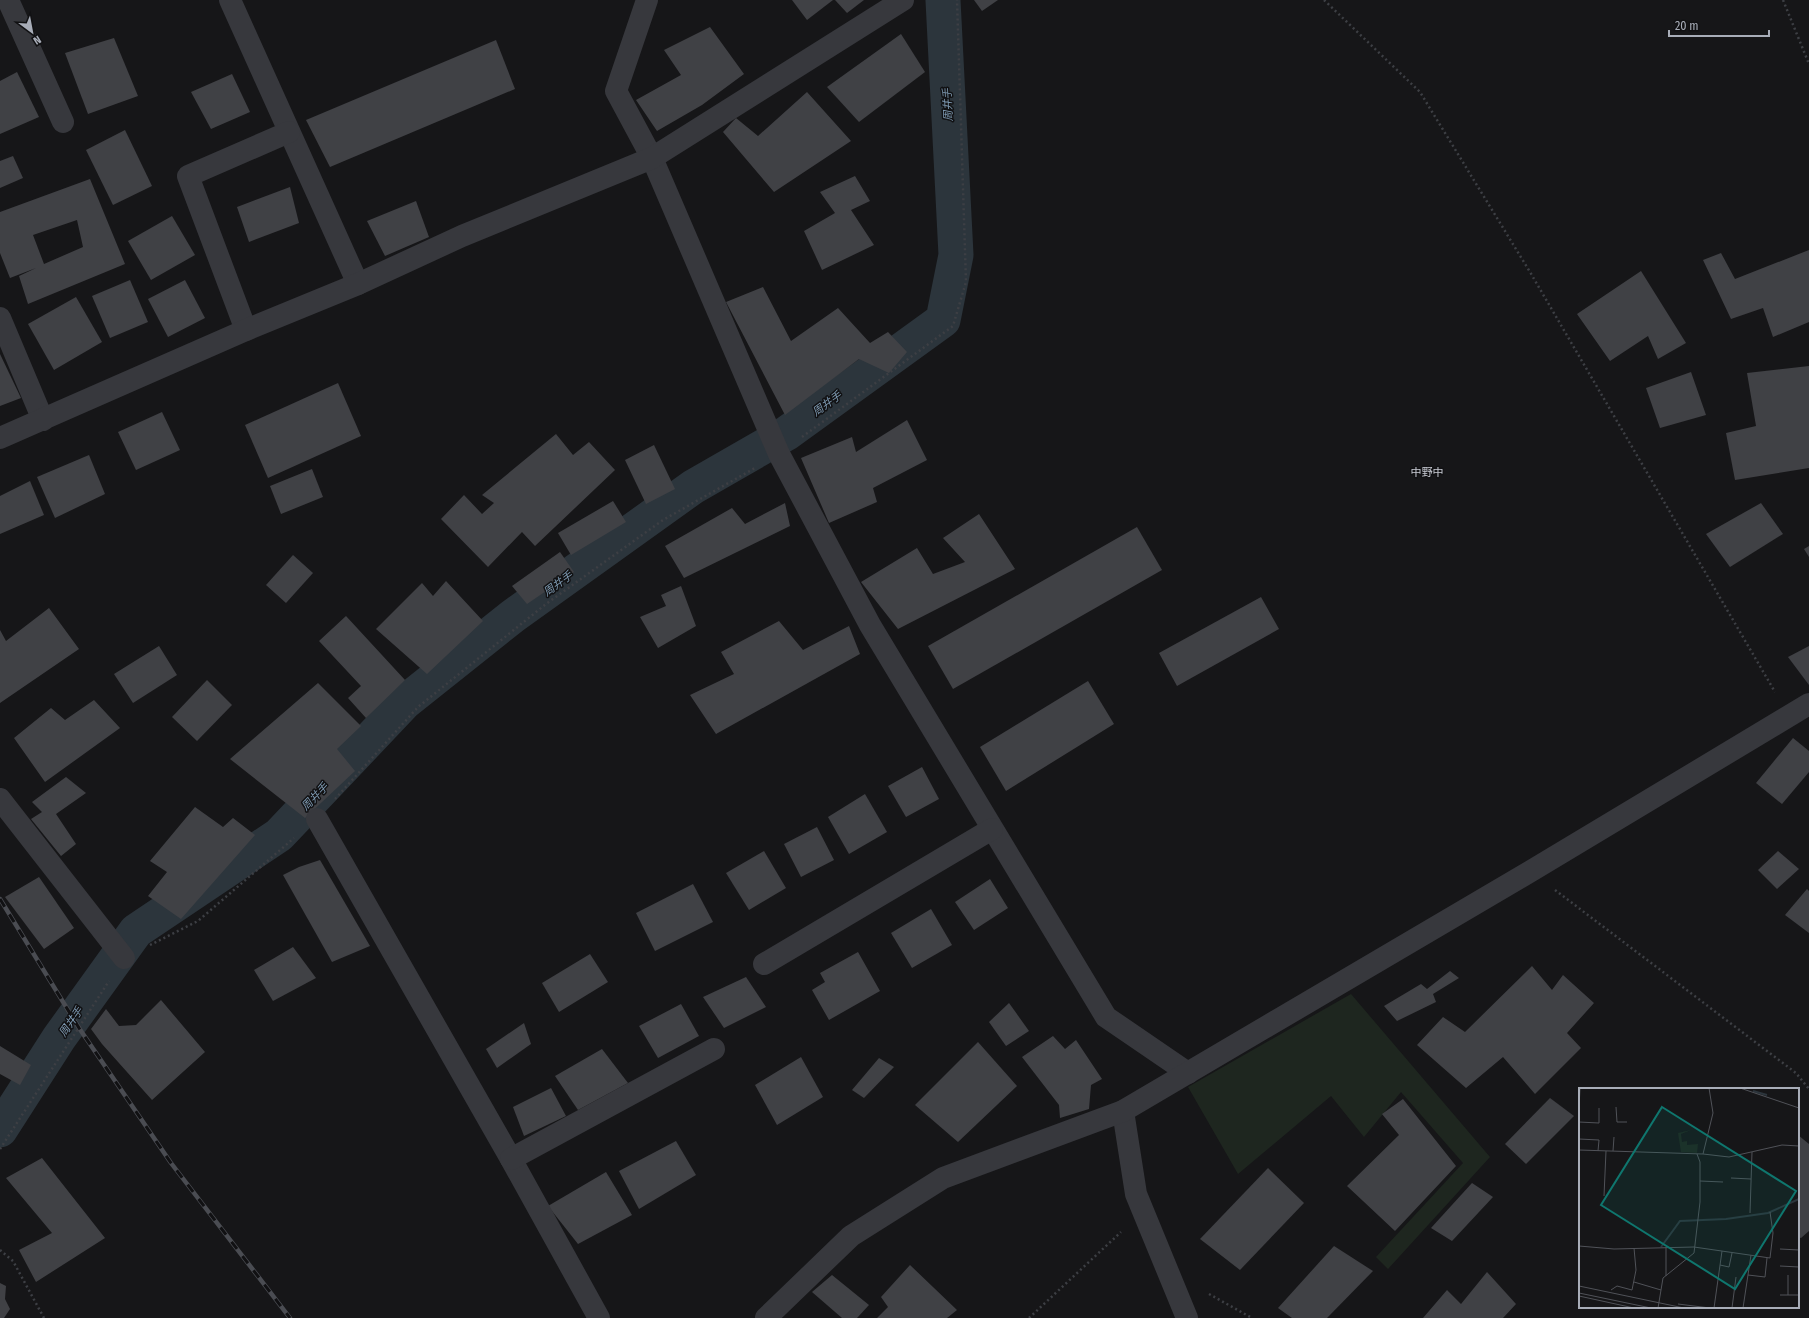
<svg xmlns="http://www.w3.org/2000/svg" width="1809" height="1318" viewBox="0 0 1809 1318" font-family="'Fira Sans Condensed','Noto Sans JP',sans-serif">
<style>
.green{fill:#1e261f}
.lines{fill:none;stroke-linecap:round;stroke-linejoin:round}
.canal{stroke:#2c353c;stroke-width:35}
.building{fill:#404145;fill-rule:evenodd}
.path{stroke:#3d3f44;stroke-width:2.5;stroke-dasharray:2 3;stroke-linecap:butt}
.minor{stroke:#37383d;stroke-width:22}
.rail-casing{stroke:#4a4c52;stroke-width:4.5}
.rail{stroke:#111113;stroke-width:3;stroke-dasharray:9;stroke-linecap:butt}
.labels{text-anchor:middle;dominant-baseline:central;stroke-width:3;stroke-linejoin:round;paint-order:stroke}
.water-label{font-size:11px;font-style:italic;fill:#7f9bb3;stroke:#111113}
.neighbourhood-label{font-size:11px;fill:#c9ccd4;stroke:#111113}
.inset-river{fill:none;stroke:#2c353c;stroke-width:2}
.inset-road{fill:none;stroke:#505258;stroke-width:1}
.view{fill:#0f766e;fill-opacity:0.15;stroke:#0f766e;stroke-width:2}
.inset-edge{fill:none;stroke:#a8adb8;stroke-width:2}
</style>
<rect width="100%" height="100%" fill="#161618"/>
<polygon class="green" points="1351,994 1490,1157 1388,1269 1376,1257 1463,1163 1401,1092 1364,1137 1331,1096 1238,1174 1188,1087"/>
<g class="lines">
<polyline class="canal" points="0,1130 59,1038 136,931 279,835 405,702 513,616 693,487 787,433 943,320 956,255 943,0"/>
</g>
<g class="building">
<polygon points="792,0 833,0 807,20"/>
<polygon points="835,0 864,0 847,13"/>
<polygon points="974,0 998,0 982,11"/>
<polygon points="710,27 744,74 702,105 657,131 636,100 681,75 664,50"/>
<polygon points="901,34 925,72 859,122 827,87"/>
<polygon points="114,38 138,96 88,114 65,53"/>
<polygon points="496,40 515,89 330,167 306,120"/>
<polygon points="17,72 39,117 0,134 0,81"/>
<polygon points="232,74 250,112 211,129 191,92"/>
<polygon points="807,92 851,141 774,192 723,132 736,118 758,136"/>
<polygon points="125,130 152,186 113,205 86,150"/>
<polygon points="13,156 23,178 0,188 0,161"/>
<polygon points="855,176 870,201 851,210 874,245 822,270 804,231 835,213 820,192"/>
<path d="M90,179L125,264L28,304L19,276L36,268L10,278L0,253V212ZM77,220L83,247L44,264L33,235Z"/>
<polygon points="290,187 299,223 249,242 237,207"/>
<polygon points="416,201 429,237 385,256 367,221"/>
<polygon points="172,216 195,255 151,280 128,241"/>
<polygon points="1809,250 1809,322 1773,337 1763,308 1731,319 1703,260 1721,253 1735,279"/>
<polygon points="1641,271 1686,343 1658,359 1648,336 1610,361 1577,314"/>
<polygon points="130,280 148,322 110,338 92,296"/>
<polygon points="185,280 205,318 168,337 148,299"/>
<polygon points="763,287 791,341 838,308 870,343 888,332 907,352 889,373 859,359 785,415 726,302"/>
<polygon points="76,297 102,342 54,370 28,324"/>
<polygon points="0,354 21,398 0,406"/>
<polygon points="1809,366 1809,468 1735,480 1726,433 1756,426 1747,373"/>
<polygon points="1691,372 1706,415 1660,428 1646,388"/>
<polygon points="338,383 361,436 268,478 245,425"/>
<polygon points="162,412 180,450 136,470 118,432"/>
<polygon points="907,420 927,460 873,488 877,502 829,523 801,458 852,437 856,452"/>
<polygon points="556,434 573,455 589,442 615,470 535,546 522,532 488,567 441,519 464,495 482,514 494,503 482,495"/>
<polygon points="654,445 675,489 646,504 625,460"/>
<polygon points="89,455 105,494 55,518 37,477"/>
<polygon points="312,469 323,497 281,514 270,486"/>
<polygon points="30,481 44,515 0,534 0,496"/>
<polygon points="613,501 626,522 571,555 558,533"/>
<polygon points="785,503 790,526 684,578 665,546 732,508 745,524"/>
<polygon points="1761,503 1783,534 1730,567 1706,534"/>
<polygon points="979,514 1015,569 898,629 861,582 917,548 933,574 965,562 943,538"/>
<polygon points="1137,527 1162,570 953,689 928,646"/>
<polygon points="1809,546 1809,557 1804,549"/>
<polygon points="560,552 574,572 527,604 512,586"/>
<polygon points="293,555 313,573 286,603 266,585"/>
<polygon points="446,581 483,621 427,674 376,629 422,583 433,596"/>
<polygon points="681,586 696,626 658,648 640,617 666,606 661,595"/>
<polygon points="1261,597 1279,629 1177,686 1159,653"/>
<polygon points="49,608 79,649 0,703 0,630 6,641"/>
<polygon points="346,616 405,680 366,718 348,698 361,686 319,641"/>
<polygon points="779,621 803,650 849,626 860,654 716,734 690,695 734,674 721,652"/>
<polygon points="159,646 177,675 133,703 114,674"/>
<polygon points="1809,646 1809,685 1788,657"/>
<polygon points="207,680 232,705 197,741 172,717"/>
<polygon points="1088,681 1114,724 1006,791 980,747"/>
<polygon points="318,683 361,726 337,749 355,771 305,818 230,759"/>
<polygon points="94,700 120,728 45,782 14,738 51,708 65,720"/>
<polygon points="1793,738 1809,751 1809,772 1782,804 1756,783"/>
<polygon points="922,767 939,799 906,817 888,786"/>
<polygon points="66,777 86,793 56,814 76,844 61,856 31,819 42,812 32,802"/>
<polygon points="865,794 887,832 849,854 828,817"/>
<polygon points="195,807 223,827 233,818 255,835 181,919 148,896 167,872 150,861"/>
<polygon points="817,827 834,860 801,877 784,844"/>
<polygon points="764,851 786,888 749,910 726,873"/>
<polygon points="1778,851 1799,869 1777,889 1758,870"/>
<polygon points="320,860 370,946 332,962 283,875 299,867"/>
<polygon points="39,877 74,928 44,949 5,897"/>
<polygon points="990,879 1008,908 974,930 955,902"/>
<polygon points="693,884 713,922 655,951 636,913"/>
<polygon points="1807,889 1809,891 1809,933 1785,915"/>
<polygon points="931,909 952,945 912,968 891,933"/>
<polygon points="293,947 316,978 273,1001 254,970"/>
<polygon points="858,952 880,991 829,1020 812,990 825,982 820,973"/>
<polygon points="590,954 608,982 559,1012 542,983"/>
<polygon points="1532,966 1552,990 1563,975 1594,1003 1567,1033 1581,1048 1535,1094 1503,1057 1466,1088 1417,1045 1443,1017 1465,1032"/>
<polygon points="1450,971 1459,978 1433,994 1436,1002 1397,1021 1384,1006 1421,984 1427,989"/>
<polygon points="746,977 766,1007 724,1028 703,997"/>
<polygon points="161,1000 205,1052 152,1100 102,1044 91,1029 106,1009 119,1026 136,1025"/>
<polygon points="1009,1003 1029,1031 1006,1046 989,1022"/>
<polygon points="681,1004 699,1036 658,1058 639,1026"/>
<polygon points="524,1023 531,1044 497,1068 486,1049"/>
<polygon points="1053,1036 1065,1049 1076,1040 1102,1079 1091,1085 1089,1109 1060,1118 1059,1105 1022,1057"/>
<polygon points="978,1042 1017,1086 958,1142 915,1105"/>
<polygon points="0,1046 31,1065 20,1085 0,1074"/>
<polygon points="602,1049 628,1083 578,1110 555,1076"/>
<polygon points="801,1057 823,1097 777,1125 755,1085"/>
<polygon points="879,1058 894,1067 864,1098 852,1090"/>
<polygon points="551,1088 566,1116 524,1136 513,1107"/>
<polygon points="1550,1098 1574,1116 1526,1164 1505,1144"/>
<polygon points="1403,1099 1456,1166 1395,1231 1347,1186 1399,1135 1382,1114"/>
<polygon points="1798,1135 1809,1144 1809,1231 1801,1238 1798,1237"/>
<polygon points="676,1141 696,1175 639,1209 619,1171"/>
<polygon points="42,1158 105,1238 36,1282 19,1250 52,1233 6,1178"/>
<polygon points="1268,1168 1304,1203 1240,1270 1200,1239"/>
<polygon points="606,1172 632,1215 578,1244 548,1206"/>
<polygon points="1472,1183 1493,1197 1452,1241 1431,1228"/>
<polygon points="1334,1246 1373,1271 1327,1318 1292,1318 1278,1308"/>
<polygon points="910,1265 957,1310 947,1318 877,1318 888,1307 881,1297"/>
<polygon points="1487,1272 1516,1304 1503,1318 1423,1318 1447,1290 1461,1304"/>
<polygon points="832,1275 869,1305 857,1318 842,1318 812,1292"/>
<polygon points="0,1283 6,1286 5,1299 10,1309 4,1318 0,1318"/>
</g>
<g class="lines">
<g class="path">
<polyline points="1324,0 1420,92 1530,272 1775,692"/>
<polyline points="1783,0 1809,64"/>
<polyline points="802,437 953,326 966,282 957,0"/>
<polyline points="335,799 418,707 546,604 663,520 755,468"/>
<polyline points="1555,890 1796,1073 1809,1089"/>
<polyline points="150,945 198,921 294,838"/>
<polyline points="0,1149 109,981"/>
<polyline points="0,1250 13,1261 44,1318"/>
<polyline points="1209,1294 1252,1318"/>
<polyline points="1029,1318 1121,1232"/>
</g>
<g class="minor">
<polyline points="8,0 63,122"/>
<polyline points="230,0 358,284"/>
<polyline points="647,0 616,91 652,158 779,454 870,625 1106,1017 1188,1073"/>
<polyline points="0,318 43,420"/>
<polyline points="246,330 188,176 289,132"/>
<polyline points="0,438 246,330 358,284 462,236 652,158 903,0"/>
<polyline points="0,799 124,958"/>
<polyline points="317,819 511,1159 599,1318"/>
<polyline points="764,964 992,829"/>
<polyline points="1123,1111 1136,1194 1187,1318"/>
<polyline points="511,1159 714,1049"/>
<polyline points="766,1318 851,1236 943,1178 1123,1111 1531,871 1809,704"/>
</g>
<g class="rail-casing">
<polyline id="rail" points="0,899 79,1028 171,1163 290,1318"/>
</g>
<use href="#rail" class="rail"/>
</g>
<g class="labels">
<g class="water-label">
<text transform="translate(948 105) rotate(-93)">周井手</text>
<text transform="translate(827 404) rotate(-36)">周井手</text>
<text transform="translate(558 584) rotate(-36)">周井手</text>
<text transform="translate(315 797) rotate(-46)">周井手</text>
<text transform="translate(71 1022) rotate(-55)">周井手</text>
</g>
<g class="neighbourhood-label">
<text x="1427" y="472">中野中</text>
</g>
</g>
<g transform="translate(1579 1088)">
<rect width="220" height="220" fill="#161618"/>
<path d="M112,42L102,46L103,54L108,53V57L119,56L118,65L102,64L99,45Z" fill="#1e261f"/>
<path class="inset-river" d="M174,3L188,7M82,159L101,133L147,131L189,125L220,111"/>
<path class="inset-road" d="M161,0L220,20M37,19L38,34H48M0,20L1,0M0,34L20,35V20M0,51L20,52L19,63M0,62L124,66L150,69L203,57L220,58M34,63L35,49M124,66L134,25L130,0M152,90L172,91M121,93L144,94M25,108L27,63M171,125L173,64M0,158L35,161L115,159L191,170L194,145L191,124M87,159V188M201,161L220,162M141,177L150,179L153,165M201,178L220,179M169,187L186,189L188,170M55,194L82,202M0,198L105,220M32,202L38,198L53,202L57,182L55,160M0,205L72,220M201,207H219M209,207V187M0,208L55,220M99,216L131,220M79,220L84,190L115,165L121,114V74L118,66M135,220L143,163M153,220L157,189M164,220L172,167"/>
<path class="view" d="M83,19L217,103L156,201L22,117Z"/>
<rect width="220" height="220" class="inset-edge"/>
</g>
<g transform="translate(32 32) rotate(148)" stroke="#111113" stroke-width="3" paint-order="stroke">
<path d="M0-3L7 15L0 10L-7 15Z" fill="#a8adb8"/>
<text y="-6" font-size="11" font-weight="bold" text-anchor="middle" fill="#a8adb8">N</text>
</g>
<path d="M1669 30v6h100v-6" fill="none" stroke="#a8adb8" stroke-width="2"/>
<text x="1675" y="30" font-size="12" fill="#a8adb8" stroke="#111113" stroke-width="3" paint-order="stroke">20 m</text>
</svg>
